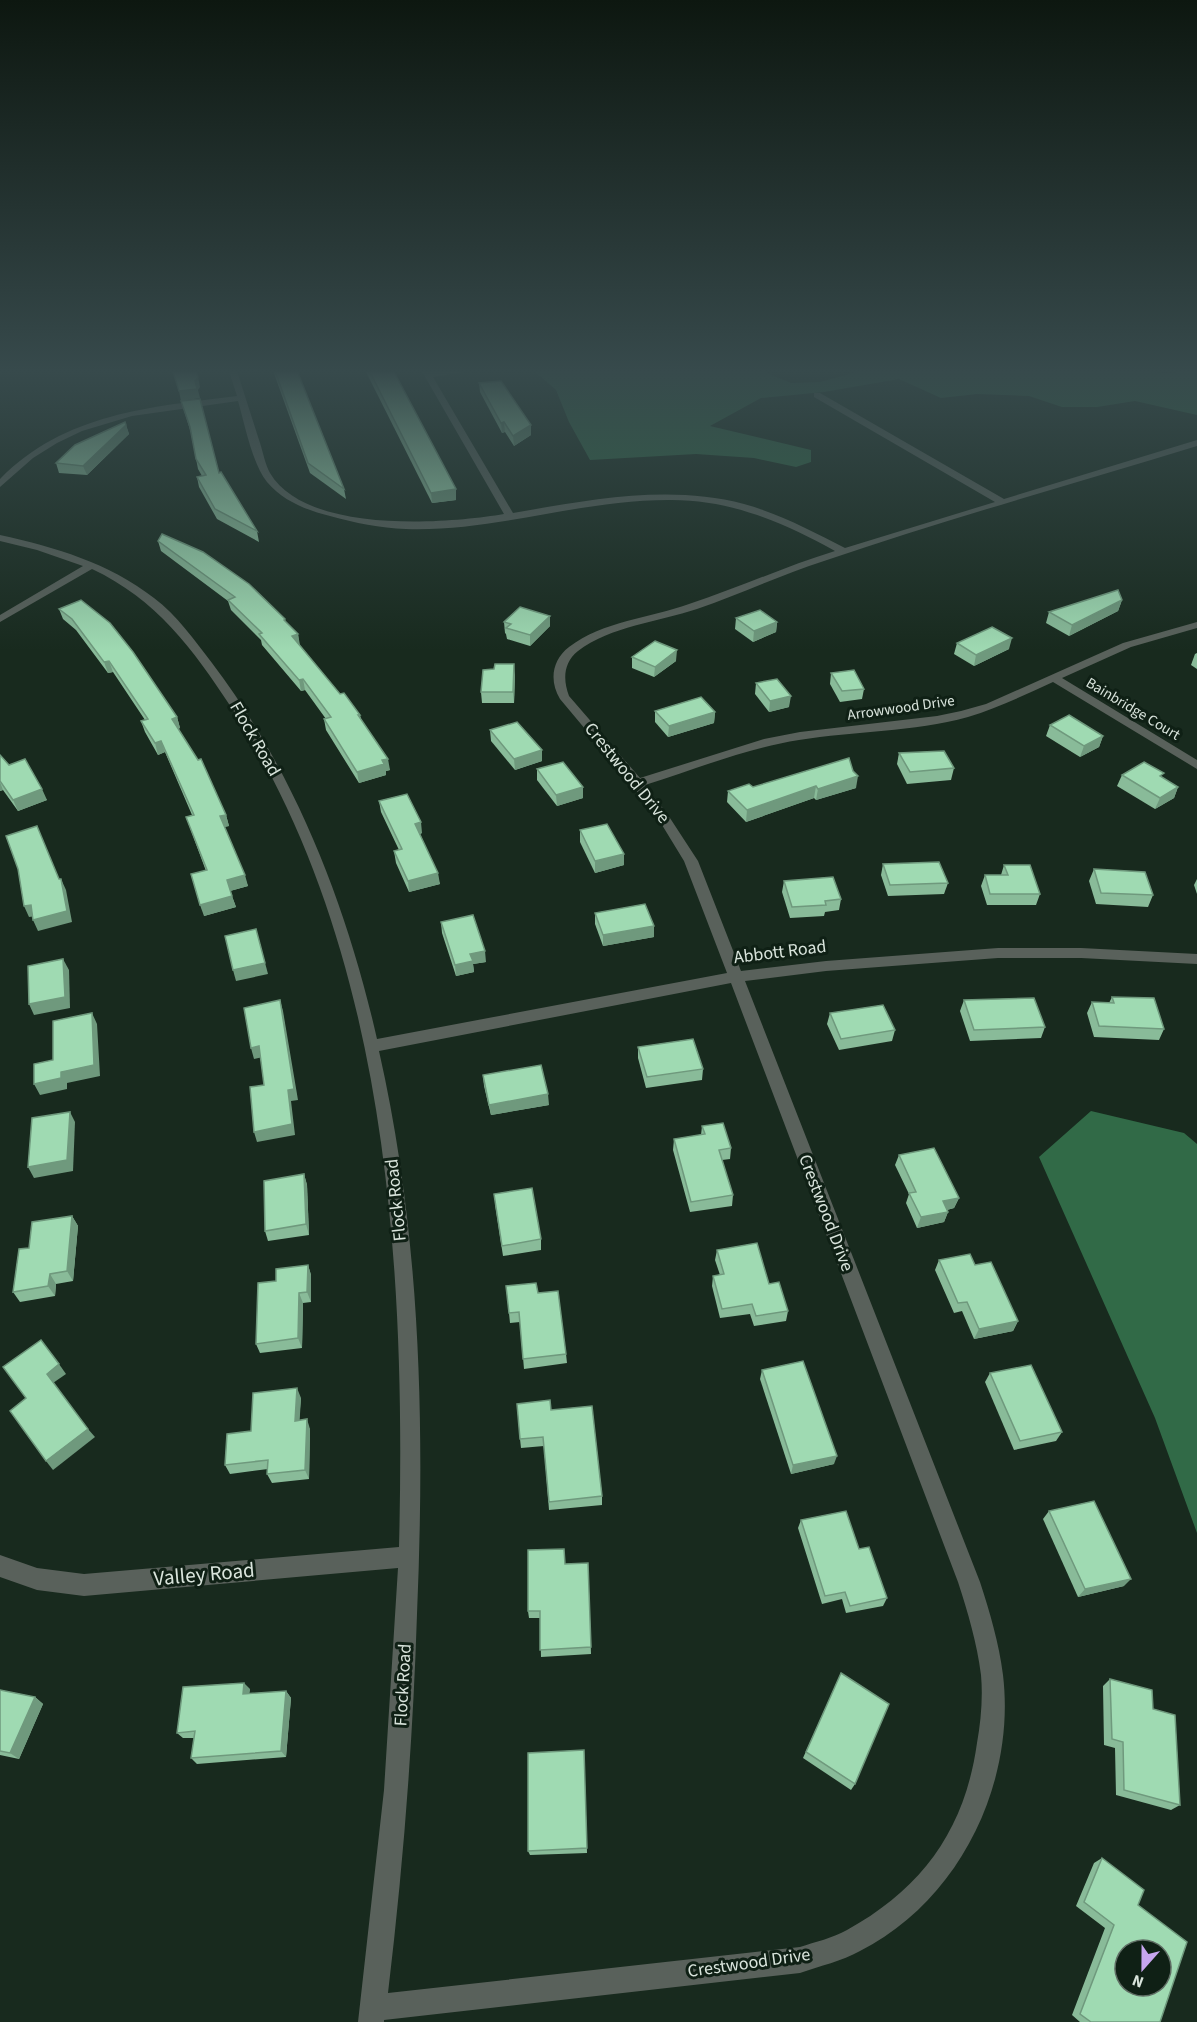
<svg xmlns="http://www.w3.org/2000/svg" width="1197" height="2022" viewBox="0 0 1197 2022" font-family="'Source Sans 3',sans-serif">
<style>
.forest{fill:#316a47}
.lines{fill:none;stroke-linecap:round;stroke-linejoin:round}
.minor{fill:#59615b;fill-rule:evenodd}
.wall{fill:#89bb99}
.shaded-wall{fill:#6f997d}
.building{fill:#9fdab2;stroke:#6f997d;stroke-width:1.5;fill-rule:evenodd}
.labels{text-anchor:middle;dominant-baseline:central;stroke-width:6;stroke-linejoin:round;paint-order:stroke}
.far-street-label{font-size:15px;fill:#d9e4dc;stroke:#0f2015}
.street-label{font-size:18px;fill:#d9e4dc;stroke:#0f2015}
.near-street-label{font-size:21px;fill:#d9e4dc;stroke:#0f2015}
</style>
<rect width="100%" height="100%" fill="#182a1e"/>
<g class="forest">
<path d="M531,368H766L767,373L791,383L820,382L871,368H1140C1151,373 1165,374 1178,372C1185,371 1189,368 1197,368V415L1135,401L1097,407H1062L1029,396L977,394L941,398L899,379L824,392L761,398L710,426L811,450V462L796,467L754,458L696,454L590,460L569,422L556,390Z"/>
<polygon points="1091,1111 1184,1133 1197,1144 1197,1533 1155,1418 1039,1157"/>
</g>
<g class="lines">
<path class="minor" d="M228,368H236C244,393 252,418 260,443C263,452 265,464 270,473C306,534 445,524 504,514L420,368H428L430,372L488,368L433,377L513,513C589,500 668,484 744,504C780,514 812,531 845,548L995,502L814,397V393H820L1004,499L1197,440V446C1073,484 947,519 824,561C781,575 740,594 697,609C658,622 611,626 578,651C563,663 563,680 569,696L640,778L764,739L800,732L937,716L961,711L986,704L1123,643L1197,622V628L1131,647L1062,678L1197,760V769L1053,682C1025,695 997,708 968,717C913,732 855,731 799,740C747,748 696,769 645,785L668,815L698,861L741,971L826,961L998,948H1081L1197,954V964L1081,958H998L826,971L745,981L980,1582C990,1613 999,1643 1003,1675C1016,1784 959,1901 860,1951C842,1961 820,1966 800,1973L384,2020V2022H358L384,1790L398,1568L84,1596L37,1590L0,1577V1555L37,1568L84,1574L399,1547C406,1267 388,948 231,707C193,649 156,599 92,569L0,622V615L83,566L37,550L0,541V535C55,547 109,563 154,598C177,615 195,641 212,663C295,772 347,906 377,1039L727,973L684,861L659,820L634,788L631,787L627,779L560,699C549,681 552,660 569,647C603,621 650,618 689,604C738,588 786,566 835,551C784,523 732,500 672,500C582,499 495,532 406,529C380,528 355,523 330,516C306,510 283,501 267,482C252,463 245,425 238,401L132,416L82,431L57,443L33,458L0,487V479C65,413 150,407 237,396ZM731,983L958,1582C968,1613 977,1643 981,1675C983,1697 981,1721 977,1743C965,1829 923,1888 847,1930C833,1938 815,1942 800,1947L388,1993C403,1868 413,1741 417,1614C425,1426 421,1236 379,1051Z"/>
</g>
<g class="wall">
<polygon points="272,368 296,368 344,489 346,499 310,473"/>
<polygon points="364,368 392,368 456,500 432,503"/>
<polygon points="479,383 531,435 514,446 505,432 502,433 480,392"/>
<polygon points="181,401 219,473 257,531 259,542 217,519 199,487 197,477 202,476 198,469 191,433"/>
<polygon points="126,425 129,434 87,475 59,473 56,463"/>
<polygon points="158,541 285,619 286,623 298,634 299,645 340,694 360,715 361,719 390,770 386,771 386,775 359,783 326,730 324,719 326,719 305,690 301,691 262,645 261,640 231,610 228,601 161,551"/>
<polygon points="81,600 177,717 180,728 178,729 226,815 229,826 224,827 248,886 230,891 236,907 204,916 206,871 186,817 192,815 165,752 158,755 145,732 141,721 145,720 113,672 108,673 76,630 63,619 59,609"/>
<polygon points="1122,600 1118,611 1069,636 1046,623 1049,612"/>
<polygon points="736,618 777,622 776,632 753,642 735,629"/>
<polygon points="504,622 550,626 530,646 507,639 506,634 505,633"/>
<polygon points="957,643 1009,649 974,666 954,654"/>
<polygon points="1197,653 1197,669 1191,665 1195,654"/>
<polygon points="632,657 676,661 654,677 632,668"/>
<polygon points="494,669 515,675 514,703 482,703 481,692"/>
<polygon points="831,673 864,689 862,699 840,702 830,684"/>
<polygon points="756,683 789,707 769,712 755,694"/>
<polygon points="655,711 715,712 714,723 668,737 655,722"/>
<polygon points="1050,725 1103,736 1099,747 1080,757 1046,736"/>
<polygon points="490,730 542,761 515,770 491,741"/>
<polygon points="899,753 954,768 951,780 907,784 897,764"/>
<polygon points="0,755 9,765 47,800 18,811 3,790 0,791"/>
<polygon points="537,769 583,798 557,806 537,780"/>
<polygon points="853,771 856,788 816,800 814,798 746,822 727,802 728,791"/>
<polygon points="1122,775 1162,778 1178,787 1174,798 1155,809 1117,786"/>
<polygon points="379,801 422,833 420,834 440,884 409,892 396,863 394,851 399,850 381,812"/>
<polygon points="580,830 624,865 595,873 580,842"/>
<polygon points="883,864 948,883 944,894 888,896 881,875"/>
<polygon points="1004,865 1040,894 1036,905 987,905 981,886 985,875 1001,875"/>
<polygon points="1094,869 1153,895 1148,907 1096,904 1089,881"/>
<polygon points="1197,879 1197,894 1194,885"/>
<polygon points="784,881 841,899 839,910 825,912 824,916 790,918 782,892"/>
<polygon points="595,913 654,937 603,946 595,924"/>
<polygon points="441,922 486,962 473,964 474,972 456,976 442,933"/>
<polygon points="1112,997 1164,1029 1159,1040 1094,1037 1087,1013 1092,1002 1109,1003"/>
<polygon points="964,1000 1045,1027 1041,1038 970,1041 960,1011"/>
<polygon points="830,1013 895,1030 892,1041 839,1050 827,1024"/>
<polygon points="638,1047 703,1069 702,1080 646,1088 638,1058"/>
<polygon points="483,1075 549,1105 491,1115 484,1086"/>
<polygon points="702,1126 731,1148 730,1159 722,1160 733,1195 732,1206 690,1212 673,1150 674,1139 701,1135"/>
<polygon points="899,1155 959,1198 954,1208 947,1210 948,1212 944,1222 917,1228 906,1203 909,1194 895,1165"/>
<polygon points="304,1174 307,1185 309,1235 268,1241 265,1231"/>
<polygon points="495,1204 541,1239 541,1250 503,1256"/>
<polygon points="72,1216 78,1226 73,1281 56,1284 55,1296 20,1302 13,1292 29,1248"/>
<polygon points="717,1250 769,1284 788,1311 786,1321 754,1326 750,1314 720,1318 712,1286 713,1276 720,1275 715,1260"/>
<polygon points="939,1260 975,1265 1018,1321 1013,1331 974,1339 962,1311 954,1313 935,1270"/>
<polygon points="308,1265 311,1275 311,1302 303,1303 302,1348 260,1353 256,1344 276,1281"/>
<polygon points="538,1293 566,1354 567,1363 524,1369 520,1322 510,1323 509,1313"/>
<polygon points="762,1370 834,1464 791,1474 760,1379"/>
<polygon points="990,1373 1062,1432 1056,1441 1014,1450 985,1382"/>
<polygon points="301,1398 299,1420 310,1429 309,1479 272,1483 267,1474 268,1469 230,1474 225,1465 251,1431"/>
<polygon points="551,1410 602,1496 602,1505 549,1510 544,1446 521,1448 520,1439"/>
<polygon points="1049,1511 1124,1586 1078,1597 1043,1519"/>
<polygon points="801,1520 859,1549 887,1598 883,1606 846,1613 842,1599 822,1604 798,1528"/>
<polygon points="588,1563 591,1654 541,1657 540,1618 529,1618 528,1611 565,1564"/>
<polygon points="841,1673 855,1784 851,1790 803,1758"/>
<polygon points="1110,1679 1153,1709 1180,1805 1171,1810 1116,1795 1115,1748 1104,1745 1103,1686"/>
<polygon points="250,1689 249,1694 286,1691 291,1698 286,1757 197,1764 191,1758 194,1738 183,1738 177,1733"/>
<polygon points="0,1690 35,1697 43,1704 19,1759 0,1755"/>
<polygon points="584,1750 587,1853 530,1855 528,1851"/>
<polygon points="1102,1858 1138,1905 1160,2022 1080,2022 1072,2015 1105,1928 1076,1906 1094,1863"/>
</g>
<g class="shaded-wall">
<polygon points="198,377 200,387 198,390 200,398 181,401 179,391 195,381"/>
<polygon points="504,422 505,432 502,433 501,423"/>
<polygon points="126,425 129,434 87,475 83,466"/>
<polygon points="531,425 531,435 514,446 513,436"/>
<polygon points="456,489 456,500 432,503 431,493"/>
<polygon points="1122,600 1118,611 1069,636 1072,625"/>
<polygon points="550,616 550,626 530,646 530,635"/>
<polygon points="777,622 776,632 753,642 754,631"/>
<polygon points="298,634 300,645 294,647 292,636"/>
<polygon points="1012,638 1009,649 974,666 976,655"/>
<polygon points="677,650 676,661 654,677 655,667"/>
<polygon points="109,661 113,672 108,673 104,662"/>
<polygon points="514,664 515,675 514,703 513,692"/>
<polygon points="303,679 305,690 301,691 299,680"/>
<polygon points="791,696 789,707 769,712 770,701"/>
<polygon points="715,712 714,723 668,737 669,726"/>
<polygon points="177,717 180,728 175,730 172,719"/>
<polygon points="1103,736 1099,747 1080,757 1084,746"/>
<polygon points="161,741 165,752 158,755 155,743"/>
<polygon points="542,750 542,761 515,770 514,759"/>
<polygon points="388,759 390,770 386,771 386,775 359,783 357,772 382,760"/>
<polygon points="858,776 856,788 816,800 818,789"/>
<polygon points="0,782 3,790 0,791"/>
<polygon points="816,786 814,798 746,822 747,810"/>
<polygon points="583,787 583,798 557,806 556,795"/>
<polygon points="1178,787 1174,798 1155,809 1160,798"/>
<polygon points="42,789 47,800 18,811 13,800"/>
<polygon points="226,815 229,826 223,827 220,816"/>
<polygon points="421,822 422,833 416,835 415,824"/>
<polygon points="624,854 624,865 595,873 595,861"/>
<polygon points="438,873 440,884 409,892 408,881"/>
<polygon points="245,875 248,886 230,891 227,880"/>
<polygon points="61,879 66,890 72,922 38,931 33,920 63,889"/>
<polygon points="232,896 236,907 204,916 200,905"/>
<polygon points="31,905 36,916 29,917 24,906"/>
<polygon points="654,926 654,937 603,946 603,935"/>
<polygon points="259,940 268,974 236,981 233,970"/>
<polygon points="485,951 486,962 473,964 474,972 456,976 455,965 470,954"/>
<polygon points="63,959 69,970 70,1008 34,1015 29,1004"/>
<polygon points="280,1000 283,1011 298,1100 291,1101 295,1135 257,1142 254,1132 288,1090"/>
<polygon points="92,1013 97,1024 100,1076 67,1083 67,1089 40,1095 34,1084 61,1072"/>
<polygon points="259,1046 263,1057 254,1059 251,1048"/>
<polygon points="548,1094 549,1105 491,1115 489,1105"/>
<polygon points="70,1112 75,1122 73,1171 34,1178 28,1167"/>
<polygon points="304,1174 307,1185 309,1235 306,1224"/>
<polygon points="959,1198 954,1208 939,1212 943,1201"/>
<polygon points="948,1212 944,1222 917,1228 921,1217"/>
<polygon points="72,1216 78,1226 73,1281 67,1271"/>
<polygon points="308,1265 311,1275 311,1302 307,1292"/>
<polygon points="50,1274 56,1284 55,1296 48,1286"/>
<polygon points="299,1293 303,1303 302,1348 298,1338"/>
<polygon points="1018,1321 1013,1331 974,1339 979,1329"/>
<polygon points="59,1364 66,1374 53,1383 47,1374"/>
<polygon points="297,1388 301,1398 299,1430 295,1421"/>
<polygon points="307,1419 310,1429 309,1479 305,1470"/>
<polygon points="88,1429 95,1437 53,1470 46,1461"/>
<polygon points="837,1456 834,1464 791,1474 793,1465"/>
<polygon points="1131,1579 1124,1586 1078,1597 1085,1589"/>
<polygon points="244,1683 250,1689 248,1701 243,1694"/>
<polygon points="286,1691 291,1698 286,1757 281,1751"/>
<polygon points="35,1697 43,1704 19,1759 10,1753"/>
</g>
<g class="building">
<polygon points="172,368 195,368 198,377 195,381 197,389 179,391"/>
<polygon points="274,368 296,368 344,489 308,463"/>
<polygon points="368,368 392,368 456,489 431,493"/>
<polygon points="501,381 531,425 513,436 504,422 501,423 479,383"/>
<polygon points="200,399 219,473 221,472 257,531 215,509 197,477 206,475 196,459 190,427 181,401"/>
<polygon points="125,422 126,425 83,466 56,463 75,445"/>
<polygon points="162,534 203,552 249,584 285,619 284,620 298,634 292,636 340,694 344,693 360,715 358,715 388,759 382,760 384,764 357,772 324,719 331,717 303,679 299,680 259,634 262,633 228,600 235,597 158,541"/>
<polygon points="1118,590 1122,600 1072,625 1049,612"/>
<polygon points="81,600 110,623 133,652 177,717 172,719 198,760 201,759 226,815 220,816 245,875 227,880 232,896 200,905 191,874 207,870 186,817 194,815 161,741 155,743 141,721 148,719 109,661 104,662 72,619 59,609"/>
<polygon points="520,607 550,616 530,635 506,628 511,624 504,622"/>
<polygon points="760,610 777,622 754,631 736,618"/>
<polygon points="992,627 1012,638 976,655 957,643"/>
<polygon points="655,641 677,650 655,667 632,657"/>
<polygon points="495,664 514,664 513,692 481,692 483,670 494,669"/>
<polygon points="854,670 864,689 842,691 831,673"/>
<polygon points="777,679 791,696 770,701 756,683"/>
<polygon points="701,697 715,712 669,726 655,711"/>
<polygon points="1069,715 1103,736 1084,746 1050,725"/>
<polygon points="517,722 542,750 514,759 490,730"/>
<polygon points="944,751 954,768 910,772 899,753"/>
<polygon points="0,755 9,765 25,759 42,789 13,800 0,781"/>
<polygon points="849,758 853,771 858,776 818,789 816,786 747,810 728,791 749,784 753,787"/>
<polygon points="563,762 583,787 556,795 537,769"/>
<polygon points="1144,762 1164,773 1160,776 1178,787 1160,798 1122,775"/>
<polygon points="407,794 421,822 415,824 438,873 408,881 394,851 402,849 379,801"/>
<polygon points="607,824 624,854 595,861 580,830"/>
<polygon points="37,826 59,879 61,879 67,911 33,920 31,905 24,906 18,869 6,836"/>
<polygon points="939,862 948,883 890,885 883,864"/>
<polygon points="1004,865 1030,865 1040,894 990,894 985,875 1008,875"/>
<polygon points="1094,869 1145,872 1153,895 1101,893"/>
<polygon points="833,877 841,899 825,901 826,905 792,907 784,881"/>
<polygon points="645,904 654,926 603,935 595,913"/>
<polygon points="473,915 485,951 470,954 473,961 455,965 441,922"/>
<polygon points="256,929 265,963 233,970 225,936"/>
<polygon points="63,959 65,997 29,1004 28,966"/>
<polygon points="1112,997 1154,998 1164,1029 1099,1026 1092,1002 1114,1003"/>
<polygon points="1034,998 1045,1027 974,1030 964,1000"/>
<polygon points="280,1000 294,1089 288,1090 292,1124 254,1132 250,1087 264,1085 259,1046 251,1048 244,1008"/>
<polygon points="883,1005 895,1030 841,1039 830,1013"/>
<polygon points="92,1013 94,1065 61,1072 61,1078 34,1084 34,1064 53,1060 53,1021"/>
<polygon points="693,1039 703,1069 647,1077 638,1047"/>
<polygon points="541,1065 548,1094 489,1105 483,1075"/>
<polygon points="70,1112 67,1160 28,1167 32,1118"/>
<polygon points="723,1123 731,1148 719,1150 733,1195 691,1202 674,1139 705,1134 702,1126"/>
<polygon points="934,1148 959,1198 943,1201 948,1212 921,1217 909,1193 916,1192 899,1155"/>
<polygon points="304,1174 306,1224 265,1231 264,1181"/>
<polygon points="532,1188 541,1239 502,1246 494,1194"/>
<polygon points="72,1216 67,1271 50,1274 48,1286 13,1292 19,1249 29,1248 32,1222"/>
<polygon points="757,1243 769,1284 779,1282 788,1311 756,1316 752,1304 722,1309 713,1276 724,1274 717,1250"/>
<polygon points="970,1254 975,1265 991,1262 1018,1321 979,1329 967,1302 958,1303 939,1260"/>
<polygon points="308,1265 307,1292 299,1293 298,1338 256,1344 258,1283 276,1281 276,1269"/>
<polygon points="536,1283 538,1293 558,1291 566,1354 523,1359 519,1312 509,1313 506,1286"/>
<polygon points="41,1340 59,1364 47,1374 88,1429 46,1461 10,1411 26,1398 3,1367"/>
<polygon points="803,1361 837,1456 793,1465 762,1370"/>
<polygon points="1031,1365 1062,1432 1020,1441 990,1373"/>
<polygon points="297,1388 295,1421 307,1419 305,1470 267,1474 268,1460 225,1465 227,1434 251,1431 253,1393"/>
<polygon points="550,1400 551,1410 592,1406 602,1496 549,1502 543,1437 520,1439 517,1404"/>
<polygon points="1094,1501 1131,1579 1085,1589 1049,1511"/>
<polygon points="846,1511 859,1549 869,1547 887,1598 850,1606 845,1592 825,1596 801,1520"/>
<polygon points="564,1549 565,1564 588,1563 591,1647 540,1650 540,1611 528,1611 528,1550"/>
<polygon points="841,1673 889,1704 855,1784 806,1752"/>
<polygon points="1110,1679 1152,1690 1153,1709 1175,1715 1180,1805 1124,1790 1123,1742 1112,1739"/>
<polygon points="244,1683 243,1694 286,1691 281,1751 191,1758 195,1731 177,1733 183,1687"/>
<polygon points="0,1690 35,1697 10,1753 0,1751"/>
<polygon points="584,1750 587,1848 528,1851 528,1753"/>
<path d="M1102,1858L1144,1890L1138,1905L1187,1942L1160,2022H1091L1080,2014L1114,1925L1084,1902ZM1125,1950H1161V1986H1125Z"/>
</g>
<linearGradient id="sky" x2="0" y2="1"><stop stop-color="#0d1710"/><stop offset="0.57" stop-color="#374a4c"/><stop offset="1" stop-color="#374a4c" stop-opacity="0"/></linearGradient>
<rect width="1197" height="651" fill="url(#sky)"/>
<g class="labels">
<g class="far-street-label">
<text transform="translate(901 708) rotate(-8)">Arrowwood Drive</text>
<text transform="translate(1133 709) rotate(31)">Bainbridge Court</text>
</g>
<g class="street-label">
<text transform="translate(255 739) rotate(60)">Flock Road</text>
<text transform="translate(627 773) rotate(51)">Crestwood Drive</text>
<text transform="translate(780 952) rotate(-7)">Abbott Road</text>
<text transform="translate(396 1200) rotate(-96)">Flock Road</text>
<text transform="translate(826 1213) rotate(69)">Crestwood Drive</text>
<text transform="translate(403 1685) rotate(-87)">Flock Road</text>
<text transform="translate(749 1963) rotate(-8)">Crestwood Drive</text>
</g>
<g class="near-street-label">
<text transform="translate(204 1574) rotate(-5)">Valley Road</text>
</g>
</g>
<g transform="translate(1143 1968) rotate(201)"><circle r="28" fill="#0f2015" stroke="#606e65" stroke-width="1.5"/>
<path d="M0-4.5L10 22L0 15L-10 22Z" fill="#c7a6ef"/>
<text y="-9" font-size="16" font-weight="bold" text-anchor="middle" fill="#d9e4dc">N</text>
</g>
</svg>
